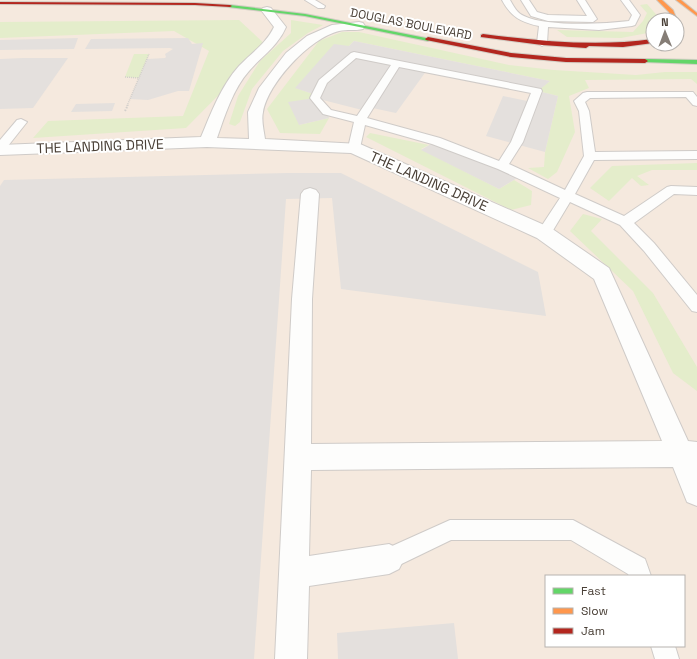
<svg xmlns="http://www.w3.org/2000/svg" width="697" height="659" viewBox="0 0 697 659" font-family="'Space Grotesk',sans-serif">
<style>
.commercial{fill:#f5e9de;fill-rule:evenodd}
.green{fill:#e4edcb}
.parking{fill:#e4e0dd}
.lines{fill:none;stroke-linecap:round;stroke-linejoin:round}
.lane-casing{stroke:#cfcbc8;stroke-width:2}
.street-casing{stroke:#cfcbc8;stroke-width:2}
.fast-casing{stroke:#d3cdc4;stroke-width:2}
.slow-casing{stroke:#d3cdc4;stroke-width:2}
.jam-casing{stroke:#d3cdc4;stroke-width:2}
.path-far1{stroke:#d2cfcb;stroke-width:1.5;stroke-dasharray:1 1;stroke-linecap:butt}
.path{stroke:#d2cfcb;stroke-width:2;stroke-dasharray:1.5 1.5;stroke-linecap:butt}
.lane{fill:#fdfdfc;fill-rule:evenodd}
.street{fill:#fdfdfc;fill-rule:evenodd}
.fast{fill:#63d668;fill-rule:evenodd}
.slow{fill:#ff974d;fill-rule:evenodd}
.jam{fill:#b3261e;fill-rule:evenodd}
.labels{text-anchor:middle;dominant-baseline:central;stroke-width:4;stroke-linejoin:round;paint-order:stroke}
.far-street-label{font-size:12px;fill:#4a4037;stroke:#fff}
.street-label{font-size:14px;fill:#4a4037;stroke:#fff}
</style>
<rect width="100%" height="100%" fill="#f2efec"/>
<path class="commercial" d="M0,0H697V659H0ZM653,20H677V44H653ZM546,576H684V646H546Z"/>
<g class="green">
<polygon points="647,4 661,20 653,20 653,32 621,38 567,37 557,30 633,32 643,21 647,13 640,5"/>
<polygon points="239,20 267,46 186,128 33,138 48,121 183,116 209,51 174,31 0,38 0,22"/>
<polygon points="291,20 323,25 308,33 283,51 252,89 240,122 235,126 229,124 238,96 260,61 291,33"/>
<polygon points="342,32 359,32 509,65 554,70 636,75 665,72 697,72 697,84 691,79 585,80 589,88 569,96 575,132 557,172 548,179 528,168 544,167 545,152 558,96 537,91 550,81 354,41 349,46 296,88 316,95 299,125 329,118 320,134 280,133 267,109 319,41"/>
<polygon points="134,54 149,54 139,78 125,77"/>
<polygon points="370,133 429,145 421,149 499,189 514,180 532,191 531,205 511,210 366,137"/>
<polygon points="697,163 697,170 652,170 637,176 649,185 641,186 632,178 609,201 590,188 612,166"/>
<polygon points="583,214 602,219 591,231 653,293 697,367 697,391 673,373 633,291 570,231"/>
</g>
<g class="parking">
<polygon points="78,38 74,49 0,50 0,40"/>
<polygon points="188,38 192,44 203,43 189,91 178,91 148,100 130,99 147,59 165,58 166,57 165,54 173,49 170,48 85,49 91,39"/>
<polygon points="354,41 550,81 538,91 558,96 545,152 486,136 503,96 532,102 536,91 427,70 396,113 368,107 366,111 315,98 327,112 329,118 299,125 288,102 315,98 316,95 295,88 334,44 349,46"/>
<polygon points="23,58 68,58 33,108 0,109 0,59"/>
<polygon points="115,103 112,111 71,112 76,104"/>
<polygon points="436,141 522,175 499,189 421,150"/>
<polygon points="288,173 341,173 538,272 546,316 341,289 332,198 286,199 254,659 0,659 0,186 4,180"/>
<polygon points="454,623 458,659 338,659 337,633"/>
</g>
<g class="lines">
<g class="lane-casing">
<g id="lane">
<polygon points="305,0 315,0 325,6 324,8 318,8"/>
<path d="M502,0H510C514,7 517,13 524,16C546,27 604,24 629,21L632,15L621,0H629L640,15L635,25L632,26L599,30L548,27L547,43L542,46L537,43L539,26C521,22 511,17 502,0Z"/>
<polygon points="521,0 529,0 537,12 548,15 587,16 577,0 585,0 597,19 593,22 548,21 531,16"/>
<path d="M354,52L541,89L542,91L523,142L509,164L565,190L584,156L579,111L574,101L583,93L587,92H693L697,97V106L693,105L686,97L590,98L585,102L589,111L595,152L697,151V159L594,160L575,194L624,216L667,187L671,186L697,187V195L674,194L634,223L654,243L697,295V312L692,311L644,251L620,225L570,202L549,237L544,238L539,237L537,233L560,198L498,169L432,144L365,125L360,148L358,151H350L348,148L354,122L323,114L310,98L319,80L351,53ZM356,58L391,65L357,116L331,110L320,98L327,83ZM399,67L531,93L511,142L499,161L440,138L367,118Z"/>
<polygon points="21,119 27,122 4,151 0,152 0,140 17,120"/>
<polygon points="450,520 573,520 645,559 651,576 629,576 628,574 571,540 451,540 389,570 381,567 378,559 381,551"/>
<polygon points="651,646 675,646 679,659 655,659"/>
</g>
</g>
<g class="street-casing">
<path id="street" d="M267,7L271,8L286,27C278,46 262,56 249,71C233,89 225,115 217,138L249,139L248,112L259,88L286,53L307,36L332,25L359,22L363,23L365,26L363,29C355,31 347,29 339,31C310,38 268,83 263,112C261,120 264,131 265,139L360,144L551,228L609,268L688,441L697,442V506L687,502L673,467L311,470L309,556L389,544L399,549L404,559L399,569L389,574L309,586L307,659H275L292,299L301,194L304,190L310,188L316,190L319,194L312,299L311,444L662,441L594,279L537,238L351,153L207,147L0,155V145L201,137C211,113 221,86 239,66C251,53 266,44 274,27L261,10L263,8Z"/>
</g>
<g class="fast-casing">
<g id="fast">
<polygon points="230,5 305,14 431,39 428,41 305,16 228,7"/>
<polygon points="645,59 697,60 697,64 643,62 643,60"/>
</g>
</g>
<g class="slow-casing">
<g id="slow">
<polygon points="657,0 662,0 673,10 677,20 677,21 673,20 669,12"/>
<polygon points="676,0 681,0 697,13 697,16"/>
</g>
</g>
<g class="jam-casing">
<g id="jam">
<polygon points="0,2 195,3 230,5 232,6 230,7 195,5 0,4"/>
<path d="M483,34C540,41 596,47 653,39V43L623,47L589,46L586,48L542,45L481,37V35Z"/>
<polygon points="428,37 511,53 566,58 645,59 648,61 645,63 566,62 511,57 426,40 425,39"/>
</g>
</g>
<g class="path-far1">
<polyline points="125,77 139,78"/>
<polyline points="127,106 149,54"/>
</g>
<polyline class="path" points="125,111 128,105"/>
<use href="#lane" class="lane"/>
<use href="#street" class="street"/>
<use href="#fast" class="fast"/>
<use href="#slow" class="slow"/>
<use href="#jam" class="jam"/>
</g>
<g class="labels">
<g class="far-street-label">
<text transform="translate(411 24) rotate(11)">DOUGLAS BOULEVARD</text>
</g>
<g class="street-label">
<text transform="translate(100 146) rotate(-2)">THE LANDING DRIVE</text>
<text transform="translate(429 181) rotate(24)">THE LANDING DRIVE</text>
</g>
</g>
<rect x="545" y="575" width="140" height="72" fill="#ffffff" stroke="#b7b3af"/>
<rect x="553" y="588" width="20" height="6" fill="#63d668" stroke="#b7b3af"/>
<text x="581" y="595" font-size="12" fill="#4a4037">Fast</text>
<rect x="553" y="608" width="20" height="6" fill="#ff974d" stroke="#b7b3af"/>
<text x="581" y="615" font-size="12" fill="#4a4037">Slow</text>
<rect x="553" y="628" width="20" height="6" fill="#b3261e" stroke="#b7b3af"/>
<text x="581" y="635" font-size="12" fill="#4a4037">Jam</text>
<g transform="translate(665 32) rotate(359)"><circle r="19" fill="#ffffff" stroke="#b7b3af"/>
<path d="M0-3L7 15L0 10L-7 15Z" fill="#857d76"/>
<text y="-6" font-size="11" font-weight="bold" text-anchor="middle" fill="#4a4037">N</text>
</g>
</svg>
